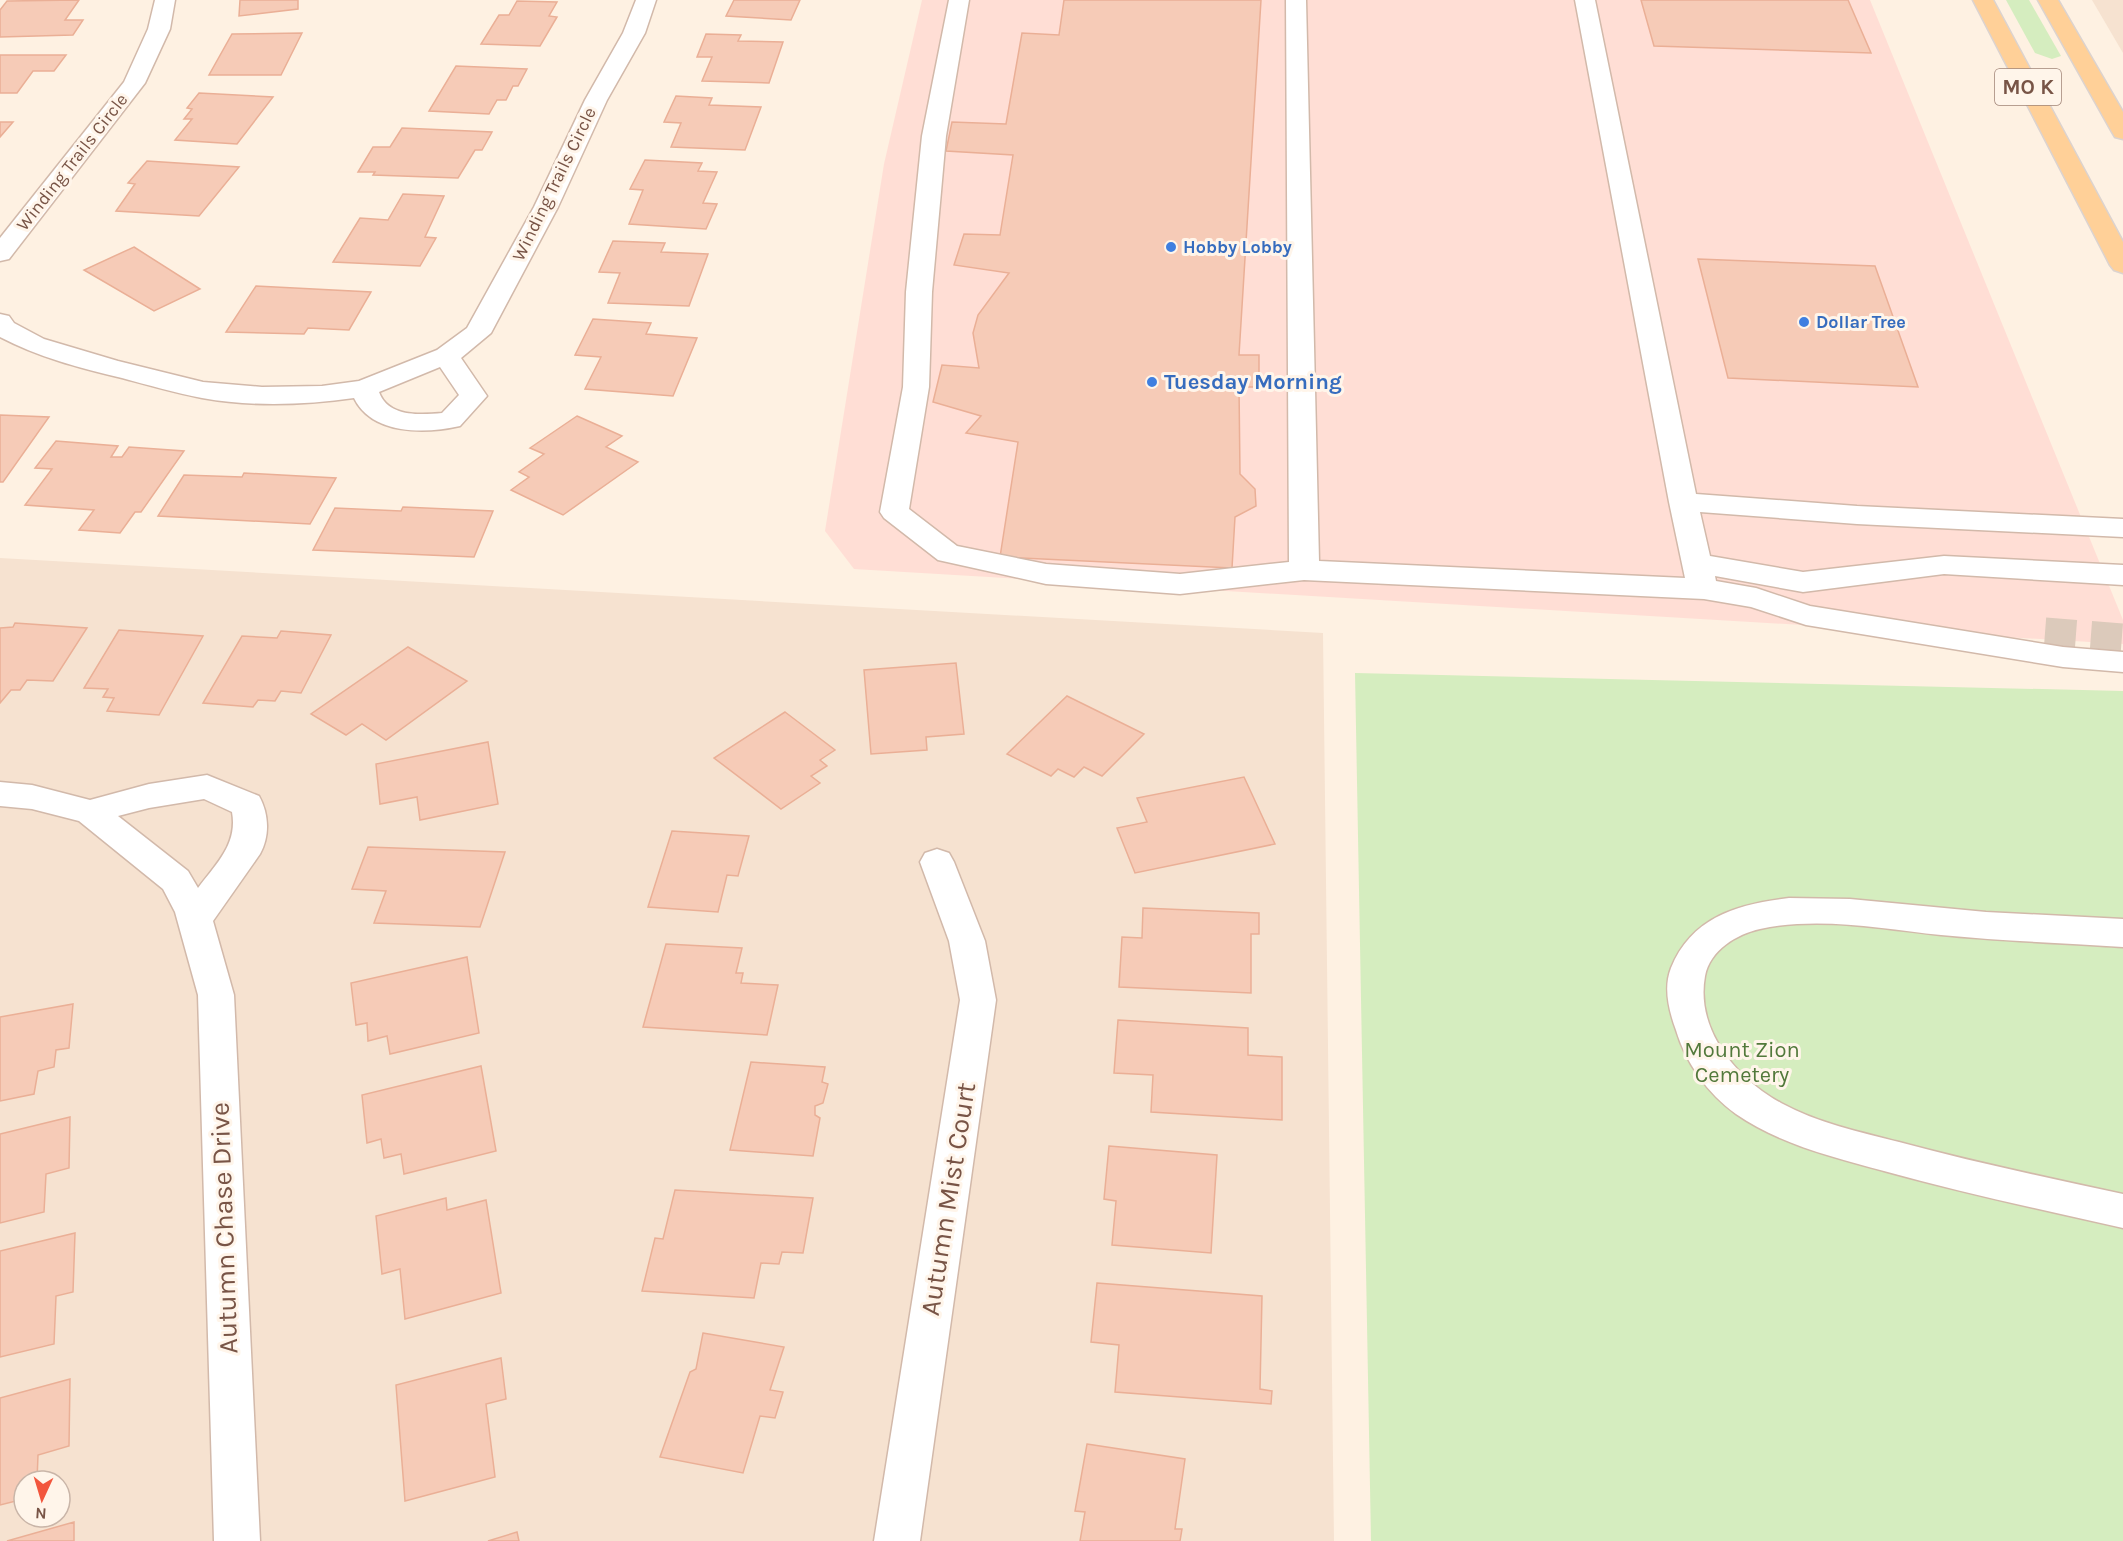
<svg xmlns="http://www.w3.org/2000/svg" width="2123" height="1541" viewBox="0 0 2123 1541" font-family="Karla,sans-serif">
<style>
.residential{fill:#f6e2d0;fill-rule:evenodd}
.commercial{fill:#ffded5}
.green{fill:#d5edbf}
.building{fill:#f6cbb7;stroke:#eaaf96;stroke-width:1.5}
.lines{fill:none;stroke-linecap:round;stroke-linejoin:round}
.minor-tunnel{stroke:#dccabb;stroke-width:31;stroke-dasharray:31 15;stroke-linecap:butt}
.minor-casing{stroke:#d2b9aa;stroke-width:3}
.major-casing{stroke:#dcd3cf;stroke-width:3}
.minor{fill:#fff;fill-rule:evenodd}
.major{fill:#ffd098;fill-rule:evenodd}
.shop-dot{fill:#3f7fe0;stroke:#fff5ea;stroke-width:2}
.labels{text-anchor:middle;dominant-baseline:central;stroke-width:6;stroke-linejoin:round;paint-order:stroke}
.far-street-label{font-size:18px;fill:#785446;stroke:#fff5ea}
.far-shop-label{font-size:18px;font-weight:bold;fill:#366cbe;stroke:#fff5ea;text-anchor:start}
.shield{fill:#fff5ea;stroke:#a08477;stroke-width:1.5}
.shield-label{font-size:21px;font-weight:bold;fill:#785446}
.shop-label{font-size:22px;font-weight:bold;fill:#366cbe;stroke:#fff5ea;text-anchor:start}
.park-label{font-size:22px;fill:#52793b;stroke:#fff5ea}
.near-street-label{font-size:27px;fill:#785446;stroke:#fff5ea}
</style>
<rect width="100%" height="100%" fill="#fef1e2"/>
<g class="residential">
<polygon points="2092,0 2123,0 2123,53"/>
<path d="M0,558L1323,633L1334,1541H0ZM24,1481H60V1517H24Z"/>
</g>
<polygon class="commercial" points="922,0 1870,0 2123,620 2123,644 854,569 825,531 884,164"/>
<g class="green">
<polygon points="2006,0 2029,0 2061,56 2052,59 2035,53"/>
<polygon points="1355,673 2123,691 2123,1541 1371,1541"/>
</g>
<g class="building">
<polygon points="79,0 65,20 83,20 73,35 0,37 0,10 7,1"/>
<polygon points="240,0 298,0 298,9 239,16"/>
<polygon points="734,0 800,0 791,20 726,16"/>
<polygon points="1064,0 1261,0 1239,355 1259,355 1259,387 1239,387 1240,474 1255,489 1256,506 1235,517 1232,568 1000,557 1018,442 966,433 981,416 933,402 942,365 979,368 973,333 978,315 1009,273 954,265 964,234 1000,235 1013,155 946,151 952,122 1006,124 1022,33 1059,35"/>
<polygon points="1641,0 1848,0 1871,53 1654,46"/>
<polygon points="517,1 557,2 549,16 557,17 540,46 481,44 499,15 509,15"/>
<polygon points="302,33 281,75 209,75 232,34"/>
<polygon points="706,34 741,35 738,41 783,42 769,83 702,81 712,57 697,57"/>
<polygon points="0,55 66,55 54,71 33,71 17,93 0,93"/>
<polygon points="456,66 527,69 518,86 513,86 506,100 497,100 489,114 429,111"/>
<polygon points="199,93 273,97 237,144 175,140 192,119 184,119 192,109 187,108"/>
<polygon points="676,96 712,98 709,105 761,107 745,150 671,147 681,123 664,122"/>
<polygon points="0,122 13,122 0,137"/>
<polygon points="402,128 492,132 482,150 475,150 458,178 373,175 375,172 358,172 373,147 390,147"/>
<polygon points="645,160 702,163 698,171 717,172 703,203 717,204 706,229 629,224 643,190 630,189"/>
<polygon points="147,161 239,167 199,216 116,211 135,184 128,183"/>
<polygon points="403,194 444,196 425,237 436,238 420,266 333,262 360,218 388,220"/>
<polygon points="613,241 665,243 661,252 708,254 689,306 608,303 620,273 599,272"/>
<polygon points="134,247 200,289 154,311 84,270"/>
<polygon points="1698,259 1875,266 1918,387 1728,378"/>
<polygon points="256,286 371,292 349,330 308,328 304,334 226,332"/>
<polygon points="593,319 651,323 646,334 697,338 673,396 585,389 601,357 575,355"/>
<polygon points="0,415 49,417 3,482 0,482"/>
<polygon points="577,416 622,436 606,447 638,462 563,515 511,490 529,477 519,472 544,454 530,448"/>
<polygon points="56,441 118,446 111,457 122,457 129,447 184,451 141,512 135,512 120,533 79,530 94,510 25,505 52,469 35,468"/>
<polygon points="244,473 336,478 310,524 158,516 184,475 242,477"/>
<polygon points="403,507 493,511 474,557 313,550 335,508 401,511"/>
<polygon points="15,623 87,628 53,681 27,680 20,690 11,690 0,703 0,628 13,627"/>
<polygon points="119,630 203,636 159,715 107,711 114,698 103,697 108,689 84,688"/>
<polygon points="281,631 331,635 301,693 281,691 275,701 258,700 253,707 203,703 242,636 277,638"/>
<polygon points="408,647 467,681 386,740 362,724 346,735 311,714"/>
<polygon points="956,663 964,734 926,737 927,750 871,754 864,670"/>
<polygon points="1067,696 1144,734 1102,776 1084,767 1074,777 1058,769 1051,776 1007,754"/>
<polygon points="785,712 835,750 820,760 827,766 811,776 820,783 781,809 714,758"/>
<polygon points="488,742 498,804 420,820 417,797 380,804 376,764"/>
<polygon points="1244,777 1275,844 1135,873 1117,828 1147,822 1137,798"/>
<polygon points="672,831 749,836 738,876 727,875 718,912 648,907"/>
<polygon points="368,847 505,852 480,927 374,923 386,891 352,889"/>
<polygon points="1143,908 1259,913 1259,934 1251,934 1251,993 1119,987 1122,937 1142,938"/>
<polygon points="666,944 742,948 736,973 743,973 741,983 778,985 767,1035 643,1027"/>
<polygon points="467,957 479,1033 390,1054 387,1036 368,1041 367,1023 356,1025 351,983"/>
<polygon points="73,1004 69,1048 56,1050 54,1067 38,1071 34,1094 0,1101 0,1017"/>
<polygon points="1118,1020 1248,1028 1248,1055 1282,1057 1282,1120 1151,1112 1153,1075 1114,1073"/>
<polygon points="751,1062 825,1067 822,1082 828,1084 823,1103 815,1106 815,1115 820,1118 813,1156 730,1150"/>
<polygon points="481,1066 496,1151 404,1174 401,1154 384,1158 381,1139 367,1143 362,1095"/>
<polygon points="70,1117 69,1168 46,1174 44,1212 0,1223 0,1134"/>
<polygon points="1109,1146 1217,1155 1211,1253 1112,1245 1116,1201 1104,1199"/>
<polygon points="675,1190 813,1198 803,1253 782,1252 779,1264 761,1263 754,1298 642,1291 655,1238 663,1239"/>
<polygon points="446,1198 447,1210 486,1200 501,1293 405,1319 400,1269 382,1274 376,1216"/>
<polygon points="75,1233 73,1292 56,1296 54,1344 0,1357 0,1251"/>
<polygon points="1097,1283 1262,1296 1260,1389 1272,1391 1271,1404 1115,1392 1119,1345 1091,1342"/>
<polygon points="703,1333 784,1347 770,1390 783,1392 775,1418 760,1416 743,1473 660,1457 690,1372 696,1369"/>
<polygon points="501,1358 506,1399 486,1404 495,1477 405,1501 396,1385"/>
<polygon points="70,1379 69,1446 38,1455 37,1481 24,1481 24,1499 0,1505 0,1398"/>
<polygon points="1087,1444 1185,1459 1175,1529 1182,1529 1180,1541 1080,1541 1085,1512 1075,1511"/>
<polygon points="74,1522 74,1541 7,1541"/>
<polygon points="517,1532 519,1541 488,1541"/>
</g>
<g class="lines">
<polyline class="minor-tunnel" points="2045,633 2123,639"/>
<g class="minor-casing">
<g id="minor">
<polygon points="155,0 175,0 170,29 145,83 9,259 0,261 0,238 124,82 148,29"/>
<path d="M636,0H656L645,33L607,100L558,207L491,333L461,358L487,396L460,426C425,434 372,435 354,398C305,405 252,407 202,398C175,393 148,385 122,378C80,368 38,357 0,337V314L9,316L14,323L44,339L118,361L203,382L262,387L322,386L359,381L437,350L467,328L534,207L585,100L623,33ZM440,367L459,395L442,413C419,415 388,417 379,392Z"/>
<polygon points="949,0 969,0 946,136 932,292 929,387 909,509 957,546 1046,564 1180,574 1289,562 1286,0 1306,0 1319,561 1685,578 1669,502 1575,0 1595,0 1696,494 1857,506 2123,519 2123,537 1857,524 1700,512 1710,556 1803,572 1944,556 2123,565 2123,585 1944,574 1803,592 1715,576 1716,581 1756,588 1810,606 2063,647 2123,652 2123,672 2063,667 1806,625 1751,607 1704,599 1304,580 1180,594 1046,584 938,560 884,518 880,512 903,387 906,292 922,136"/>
<path d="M207,775L259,796C269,814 270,836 260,854L213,921L234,995L260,1541H214L198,995L175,912L163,889L79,821L32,809L0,806V782L32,785L90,800L149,784ZM204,799L232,812C238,844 216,864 198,888L188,871L118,816L149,808Z"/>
<polygon points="937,849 949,853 954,862 985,941 996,1000 920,1541 874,1541 960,1000 949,941 920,862 925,853"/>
<path d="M1789,898L1850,899L1986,912L2123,919V947C2062,943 2002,941 1941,935C1883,929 1819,916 1760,929C1737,934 1710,950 1705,976C1695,1030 1737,1079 1781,1103C1818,1123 1859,1132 1899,1142C1973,1162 2048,1178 2123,1194V1228C2043,1210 1963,1193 1884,1171C1833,1157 1779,1144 1736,1114C1707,1093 1686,1063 1676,1030C1669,1011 1663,988 1671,968C1692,916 1739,904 1789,898Z"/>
</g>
</g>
<g class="major-casing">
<g id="major">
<polygon points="1973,0 1993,0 2123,242 2123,273 2114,270 2110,265"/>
<polygon points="2038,0 2058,0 2123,112 2123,139 2115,137 2112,132"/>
</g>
</g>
<use href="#minor" class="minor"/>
<use href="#major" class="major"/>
</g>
<g class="shop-dot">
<circle cx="1171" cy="247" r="6"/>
<circle cx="1804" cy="322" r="6"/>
<circle cx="1152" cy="382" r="6"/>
</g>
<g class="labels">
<g class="far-street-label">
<text transform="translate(72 162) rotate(-52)">Winding Trails Circle</text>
<text transform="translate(554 184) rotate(-64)">Winding Trails Circle</text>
</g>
<g class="far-shop-label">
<text x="1183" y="247">Hobby Lobby</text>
<text x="1816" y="322">Dollar Tree</text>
</g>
<rect class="shield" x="1995" y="69" width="66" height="36" rx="4.5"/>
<g class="shield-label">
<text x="2028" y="87">MO K</text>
</g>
<g class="shop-label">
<text x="1164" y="382">Tuesday Morning</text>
</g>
<g class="park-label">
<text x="1742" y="1050">Mount Zion<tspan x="1742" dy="25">Cemetery</tspan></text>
</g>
<g class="near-street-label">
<text transform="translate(948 1199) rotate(-81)">Autumn Mist Court</text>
<text transform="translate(224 1228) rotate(-92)">Autumn Chase Drive</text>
</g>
</g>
<g transform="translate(42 1499) rotate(184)"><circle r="28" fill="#fff5ea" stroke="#c9b5a8" stroke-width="1.5"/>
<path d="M0-4.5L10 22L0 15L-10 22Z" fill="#f2563d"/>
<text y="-9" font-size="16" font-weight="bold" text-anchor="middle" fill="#785446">N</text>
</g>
</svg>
